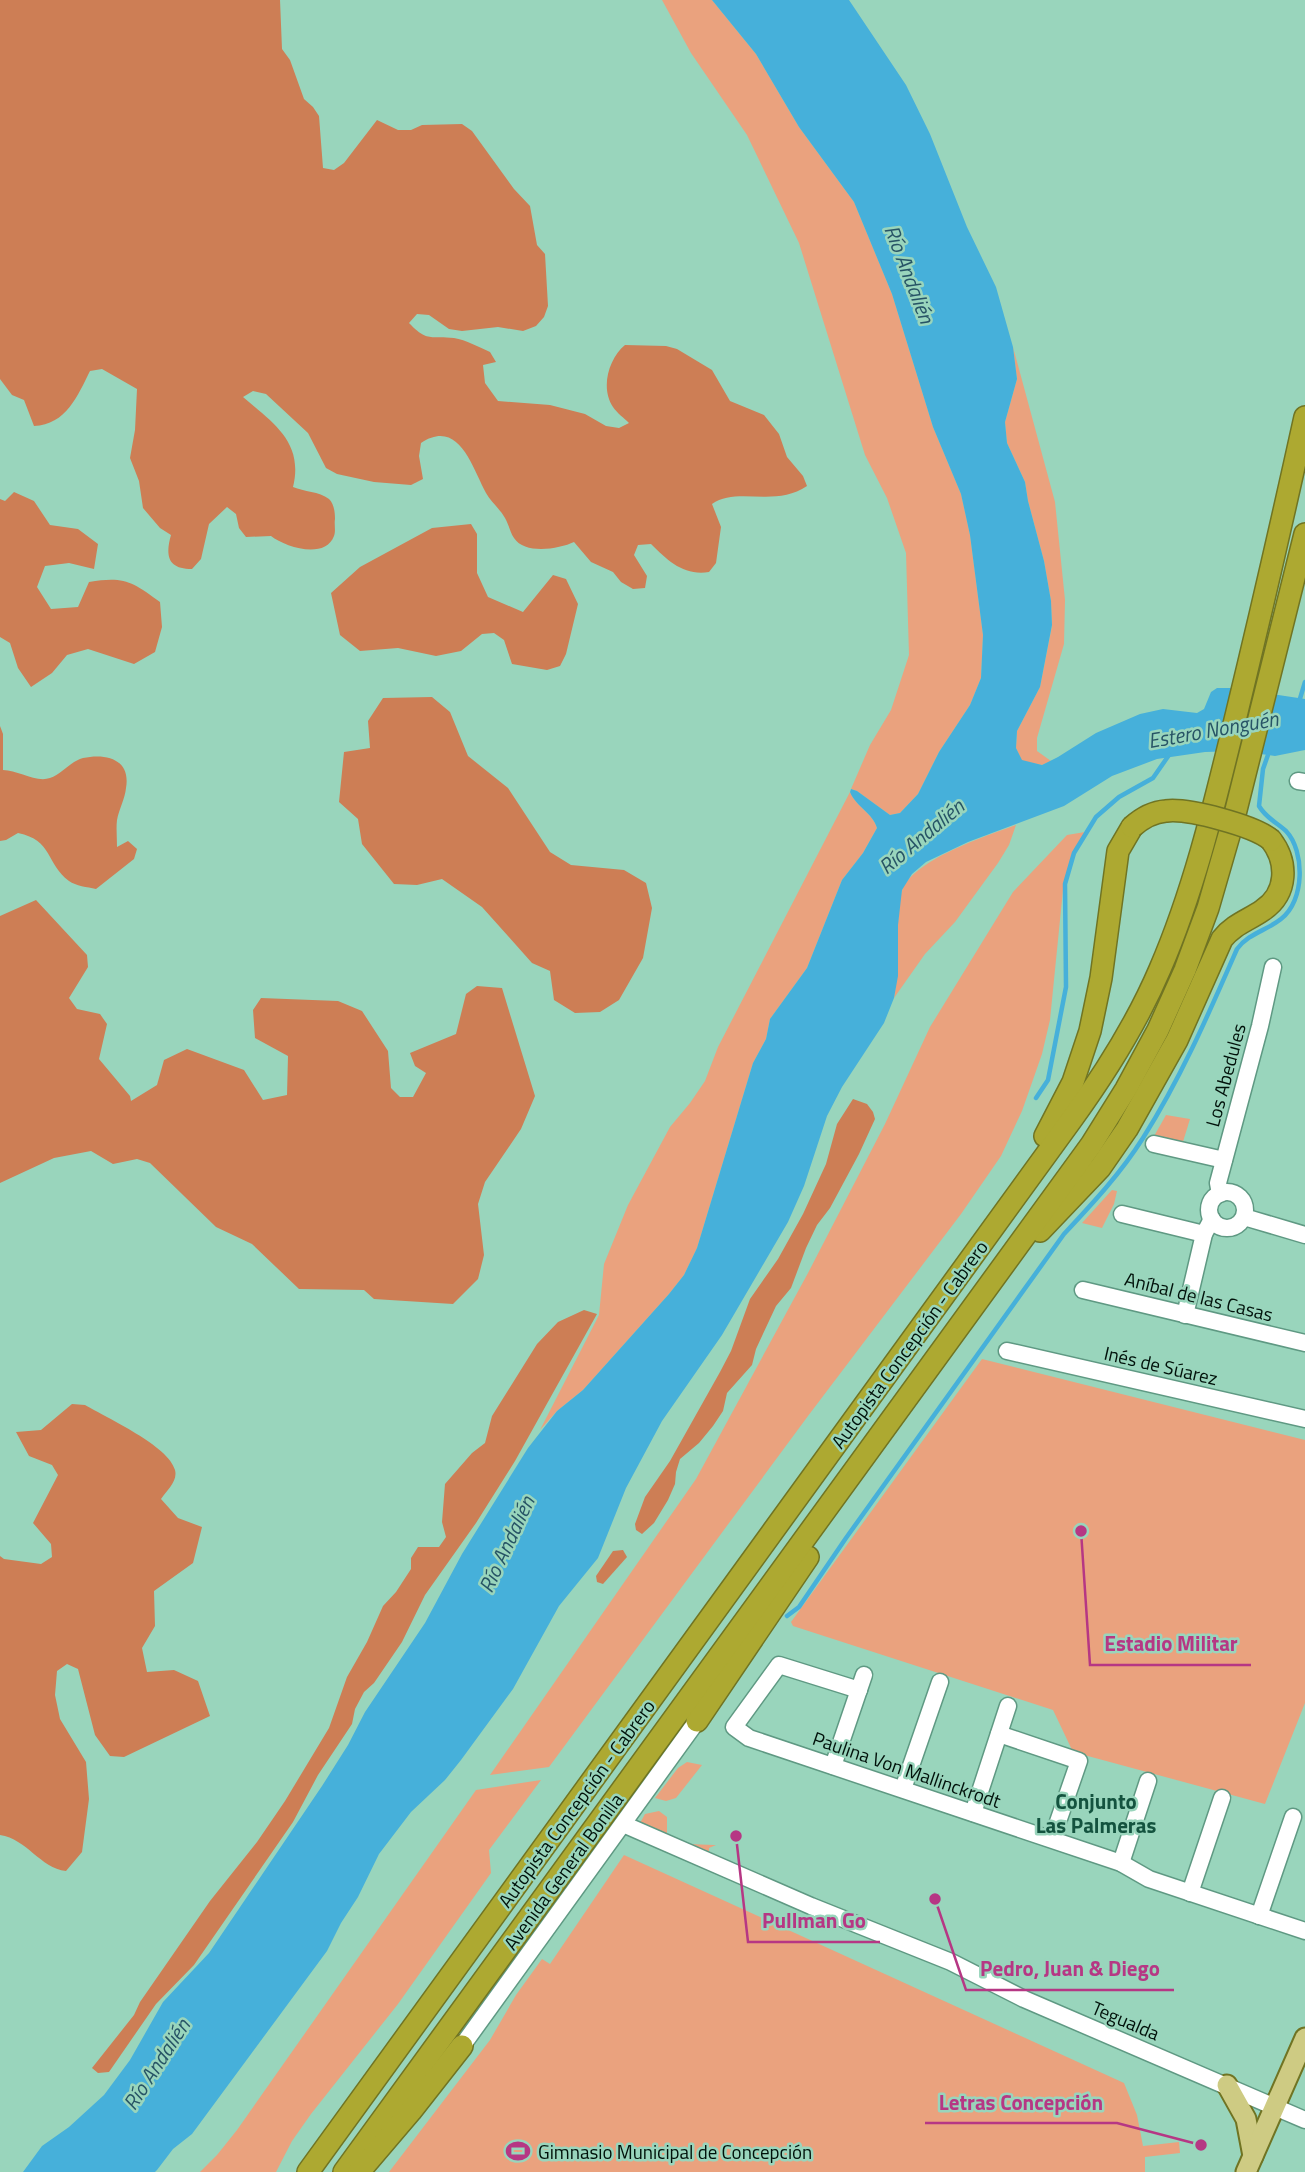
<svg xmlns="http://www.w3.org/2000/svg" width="1305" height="2172" viewBox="0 0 1305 2172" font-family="'Titillium Web',sans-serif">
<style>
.green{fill:#eaa27e}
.forest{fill:#cd7e55}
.water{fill:#46b0da}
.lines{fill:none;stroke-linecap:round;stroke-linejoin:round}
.stream{stroke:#46b0da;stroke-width:4.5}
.minor-casing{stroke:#5f9983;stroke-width:19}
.major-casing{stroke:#707423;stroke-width:23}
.highway-casing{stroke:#707423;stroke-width:24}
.minor{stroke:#fff;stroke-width:16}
.major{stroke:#cecb83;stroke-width:19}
.highway{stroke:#ada931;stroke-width:21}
.highway-bridge-casing{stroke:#707423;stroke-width:24;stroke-linecap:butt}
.highway-bridge{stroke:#ada931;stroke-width:21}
.labels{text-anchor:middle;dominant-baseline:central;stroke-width:5;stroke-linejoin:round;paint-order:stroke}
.street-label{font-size:19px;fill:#00110a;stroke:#99d5bc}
.poi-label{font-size:19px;fill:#00110a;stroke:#99d5bc;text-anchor:start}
.water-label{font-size:21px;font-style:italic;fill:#275466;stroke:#99d5bc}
.neighbourhood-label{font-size:21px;font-weight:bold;fill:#14533f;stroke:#99d5bc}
.leader{fill:none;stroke:#b63784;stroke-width:2.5}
.callout-dot{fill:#b63784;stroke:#99d5bc;stroke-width:2.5}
.callout-label{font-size:21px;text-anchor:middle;font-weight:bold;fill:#b63784;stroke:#99d5bc;stroke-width:5;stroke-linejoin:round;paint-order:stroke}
</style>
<rect width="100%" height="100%" fill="#99d5bc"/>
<g class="green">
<polygon points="662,0 712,0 756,54 799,127 854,202 892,294 933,427 961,494 970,535 983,635 981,678 970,705 939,752 918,794 900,813 890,815 857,791 851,789 870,745 891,710 909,655 906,553 887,498 865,455 799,243 747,135 691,53"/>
<polygon points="1013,347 1055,502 1065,600 1064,644 1037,738 1037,751 1051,761 1042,765 1022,761 1016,748 1017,731 1040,687 1052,626 1051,601 1044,561 1028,501 1025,482 1007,443 1005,422 1017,379"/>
<path d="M850,792C856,807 873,813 877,828L863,853L842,880L807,968L770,1019L766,1039L753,1063L697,1248L684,1275L669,1294L583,1390L557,1411L540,1430L599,1315L604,1264L628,1205L670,1127L690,1103L705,1081L718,1047Z"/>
<path d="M1016,825L1009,845L998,863L955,922L925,954L894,998C899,973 896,949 898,923C899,913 899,900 902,891C912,860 986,836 1016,825Z"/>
<polygon points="1085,832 1074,853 1063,890 1050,1020 1042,1054 1022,1111 1001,1156 961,1214 808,1416 549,1767 490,1775 696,1479 808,1273 885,1124 930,1027 1013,892 1067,835"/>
<polygon points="1166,1115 1190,1119 1182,1145 1153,1138"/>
<polygon points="1112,1190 1117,1191 1114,1204 1102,1228 1082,1223"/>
<polygon points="982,1359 1305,1440 1305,1703 1265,1804 1073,1752 1053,1710 793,1626 791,1622"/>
<polygon points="687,1762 702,1765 676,1798 666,1801 655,1798 678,1768"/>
<polygon points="541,1780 489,1850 491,1873 398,2004 311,2114 292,2141 276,2172 200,2172 217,2155 237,2130 476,1790"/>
<polygon points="659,1811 667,1817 667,1837 687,1845 688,1844 714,1845 716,1845 709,1848 709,1855 712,1857 643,1830 640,1823 645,1814"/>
<polygon points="624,1855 1124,2083 1137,2115 1143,2146 1179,2142 1180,2153 1145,2157 1145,2172 389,2172 490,2040 516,1995 542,1959 550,1964"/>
</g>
<g class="forest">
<path d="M0,0H280L282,49L290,60L304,99L313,107L319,116L323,168L334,170L344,163L377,120L398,130H411L422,125L462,124L472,131L514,189L530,206L537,245L545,254L548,306L544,317L536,326L523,331L498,327L462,331L449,329L429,315L417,314L409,323C428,343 430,335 454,338C466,340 479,347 490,352L496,362L483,365L485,383L498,401L550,405L585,414L606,426L619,428L629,423C624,418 617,413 613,407C600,388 609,358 625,345L666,346L677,349L712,370L730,401L764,415L779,434L787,457L803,476L807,486C775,508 737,486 712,504L721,527L716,563L709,572C684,576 668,561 651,544L638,545L634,555L647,576L645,588L633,589L621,582L613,572L591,562L574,542C559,549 525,555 514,538C510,532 509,525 505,518C500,509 491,502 486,493C472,467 459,418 421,443L419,456L423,479L411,485L374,482L337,474L326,468L308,433L266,394L253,391L243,397C273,423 304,442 293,487C304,492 319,491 329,499C334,504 335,512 335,519C334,524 336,531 334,536C325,560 285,547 271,536L246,537L239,528L236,514L227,507L209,524L201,559L192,569C168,569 165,556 171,535L160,528L143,508L139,481L130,458L135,430L137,389L102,369L90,371C78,395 66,425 34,426L24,400L12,395L0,379Z"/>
<path d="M14,492L34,501L50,525L78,529L98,544L94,569L69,563L45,566L37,587L51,609L78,607L89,582C123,576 132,581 160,602L162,627L155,652L134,664L88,649L67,655L52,673L31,687L18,668L10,643L0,637V499L5,501Z"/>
<polygon points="471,524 477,534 477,573 488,597 523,612 553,575 566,579 578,604 566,654 560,666 547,670 512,664 504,640 494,633 482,634 461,651 436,656 398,648 360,651 340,635 331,593 360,567 432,528"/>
<polygon points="432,697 450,712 468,756 508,788 550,852 571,865 624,870 646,883 652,908 643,958 619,1000 600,1012 575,1013 554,1000 550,971 532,963 482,907 442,879 417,885 394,884 362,844 358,819 339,802 344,752 370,748 368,721 383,698"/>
<path d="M0,726L3,734V770C18,770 36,783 50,778C62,774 71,761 83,758C106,753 131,759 126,788C125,799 119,809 117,820C116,828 117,838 117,847L128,841L137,849L134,859L96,889C87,887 76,886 69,881C46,864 53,840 18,833L6,840L0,841Z"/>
<polygon points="36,900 87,955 88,967 69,998 77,1009 100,1014 107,1024 99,1059 130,1096 131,1101 157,1085 164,1060 187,1049 244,1070 263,1100 287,1095 288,1056 255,1038 253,1010 261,998 338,1001 362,1011 388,1051 391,1088 400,1097 413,1097 426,1073 415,1066 410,1053 456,1034 466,994 477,986 502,988 535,1096 521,1129 485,1182 478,1204 484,1255 478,1279 453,1304 374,1299 364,1290 299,1289 252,1244 216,1227 150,1163 137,1159 113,1164 91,1151 54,1158 0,1183 0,916"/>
<polygon points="853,1099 867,1104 873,1112 875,1119 859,1154 830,1208 817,1225 806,1248 791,1288 776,1306 756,1349 752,1365 727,1393 723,1411 713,1426 699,1443 680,1459 676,1472 675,1484 668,1500 654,1523 642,1534 636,1530 635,1524 645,1497 670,1461 720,1372 731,1351 750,1299 778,1259 803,1214 826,1164 837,1124"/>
<polygon points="584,1310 597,1314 515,1461 476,1523 425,1595 402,1642 374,1683 364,1692 355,1709 352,1724 318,1775 293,1822 194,1965 156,2004 109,2072 98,2073 92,2068 134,2015 140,2002 210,1901 257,1842 285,1801 329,1728 347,1677 367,1642 383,1606 396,1592 411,1569 411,1558 418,1547 439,1547 446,1537 442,1522 445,1484 472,1453 485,1443 492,1416 537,1344 558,1322"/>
<path d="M72,1404L85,1405C107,1418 169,1446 175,1470C178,1481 167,1490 161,1499L178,1518L202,1527L193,1563L154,1591L155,1626L142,1648L147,1672L174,1670L198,1681L210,1716L124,1757L110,1756L95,1735L78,1669L67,1664L57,1671L55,1695L60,1719L86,1762L89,1799L82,1852L66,1871C40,1868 27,1839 0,1835V1556L4,1559L41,1564L52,1557L51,1544L33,1523L58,1475L52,1465L29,1456L16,1432L41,1430Z"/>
<polygon points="623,1550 627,1557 603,1584 597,1582 596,1576 613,1551"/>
</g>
<path class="water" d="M712,0H849L906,85L930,134L967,227L996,287L1013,347L1017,379L1005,422L1007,443L1025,482L1028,501L1044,561L1051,601L1052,625L1040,687L1017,731L1016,748L1022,760L1042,765L1058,757L1096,733L1140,714L1163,709L1197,713L1204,709L1211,692L1217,688H1230L1305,699V750L1275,756L1238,751L1205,752L1157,759L1112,776L1064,806L968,842L926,862L912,874L902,890L898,925V976L894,998L884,1023L842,1087L827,1116L804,1186L788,1222L722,1335L662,1421L626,1488L598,1558L559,1606L513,1689L461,1760L445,1780L411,1812L379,1854L358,1897L341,1923L327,1951L192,2134L173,2149L157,2170L155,2172H23L42,2146L69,2127L104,2095L130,2060L163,2002L209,1953L322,1786L348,1745L365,1712L425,1623L462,1554L528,1448L557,1411L583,1390L669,1294L684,1275L697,1248L753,1063L766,1039L770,1019L807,968L842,880L863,853L877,828C873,813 856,807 850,792L851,789L857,791L890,815L900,813L918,794L939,752L970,705L981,678L983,635L970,535L961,494L933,427L892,294L854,202L799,127L756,54Z"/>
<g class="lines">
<g class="stream">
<polyline points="1299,702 1305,682"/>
<polyline points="1036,1098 1048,1080 1066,987 1065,884 1074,853 1096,817 1119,797 1153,778 1169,755"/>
<path d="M787,1616L799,1607L846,1538L1064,1234C1093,1203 1121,1173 1143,1138C1181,1078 1209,1013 1237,949C1249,933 1266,931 1281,919C1305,901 1305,851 1286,831C1276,822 1266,818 1259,806L1263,769L1269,752"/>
</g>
<g class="minor-casing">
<g id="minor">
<polyline points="1298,781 1305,782"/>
<polyline points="1154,1144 1224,1160"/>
<circle cx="1227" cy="1210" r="18"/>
<polyline points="1220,1194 1218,1183 1260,1026 1273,967"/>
<polyline points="1122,1214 1204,1234"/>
<polyline points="1244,1217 1305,1235"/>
<polyline points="1083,1290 1305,1343"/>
<polyline points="1185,1315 1204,1234 1212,1219"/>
<polyline points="1007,1351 1305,1419"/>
<polyline points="859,1690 779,1665 734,1727 749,1738 1121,1863 1149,1879 1305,1931"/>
<polyline points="999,1734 1079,1761 1052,1839"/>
<polyline points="833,1766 864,1675"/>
<polyline points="903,1789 940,1682"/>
<polyline points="973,1813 1008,1706"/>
<polyline points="623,1824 811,1906 951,1962 1024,1999 1305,2120"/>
<polyline points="1121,1863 1148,1781"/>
<polyline points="1190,1893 1222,1798"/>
<polyline points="1259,1916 1293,1817"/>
<polyline points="462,2046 697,1721"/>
</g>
</g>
<g class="major-casing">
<g id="major">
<polyline points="1227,2085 1246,2119 1253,2156"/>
<polyline points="1246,2172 1305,2038"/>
</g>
</g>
<g class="highway-casing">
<g id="highway">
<polyline points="1045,1136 1073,1082 1090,1031 1101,978 1118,851 1132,827"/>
<path d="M1040,1231L1100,1168L1127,1129L1177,1040L1222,939C1234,924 1249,920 1263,910C1288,893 1288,862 1271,840"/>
<polyline points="697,1721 808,1557"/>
<path d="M308,2172L1072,1119C1106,1072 1137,1023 1160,969C1195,888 1215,802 1236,716C1260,617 1283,517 1305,417"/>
<polyline points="344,2172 1091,1145 1126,1089 1158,1030 1185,970 1208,908 1234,818 1305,534"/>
<polyline points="359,2172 411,2111 462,2046"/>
</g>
</g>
<use href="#minor" class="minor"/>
<use href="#major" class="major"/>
<use href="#highway" class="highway"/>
<g class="highway-bridge-casing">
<path id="highway-bridge" d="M1132,827C1142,818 1152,812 1166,811C1188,808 1255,826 1271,840"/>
</g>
<use href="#highway-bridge" class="highway-bridge"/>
</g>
<defs>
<g id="stadium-bare" transform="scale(1.89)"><path d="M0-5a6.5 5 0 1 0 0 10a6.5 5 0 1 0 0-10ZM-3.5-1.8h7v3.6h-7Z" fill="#b63784" stroke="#99d5bc" stroke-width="2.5" paint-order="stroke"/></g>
</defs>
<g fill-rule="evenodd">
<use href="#stadium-bare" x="518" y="2151"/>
</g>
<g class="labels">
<g class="street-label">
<text transform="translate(1225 1075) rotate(-75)">Los Abedules</text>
<text transform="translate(1199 1296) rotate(14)">Aníbal de las Casas</text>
<text transform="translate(909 1344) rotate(-54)">Autopista Concepción - Cabrero</text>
<text transform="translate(1161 1365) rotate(13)">Inés de Súarez</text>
<text transform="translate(907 1769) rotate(19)">Paulina Von Mallinckrodt</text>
<text transform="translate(576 1803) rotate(-54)">Autopista Concepción - Cabrero</text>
<text transform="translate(563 1871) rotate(-54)">Avenida General Bonilla</text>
<text transform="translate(1126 2020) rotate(23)">Tegualda</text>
</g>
<g class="poi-label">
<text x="538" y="2151">Gimnasio Municipal de Concepción</text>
</g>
<g class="water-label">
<text transform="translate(910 274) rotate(69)">Río Andalién</text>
<text transform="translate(1213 729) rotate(-10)">Estero Nonguén</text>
<text transform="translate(921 836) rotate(-40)">Río Andalién</text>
<text transform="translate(506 1544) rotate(-65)">Río Andalién</text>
<text transform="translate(156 2064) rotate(-57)">Río Andalién</text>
</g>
<g class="neighbourhood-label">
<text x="1096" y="1801">Conjunto<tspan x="1096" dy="24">Las Palmeras</tspan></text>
</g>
</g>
<path class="leader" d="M1081 1531L1090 1665H1251M736 1836L748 1942H880M935 1899L966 1990H1174M1201 2145L1117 2123H925"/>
<g class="callout-dot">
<circle cx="1081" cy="1531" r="7"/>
<circle cx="736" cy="1836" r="7"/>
<circle cx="935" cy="1899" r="7"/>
<circle cx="1201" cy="2145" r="7"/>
</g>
<g class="callout-label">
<text x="1171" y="1651">Estadio Militar</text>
<text x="814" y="1928">Pullman Go</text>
<text x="1070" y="1976">Pedro, Juan &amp; Diego</text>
<text x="1021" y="2110">Letras Concepción</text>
</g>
</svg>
